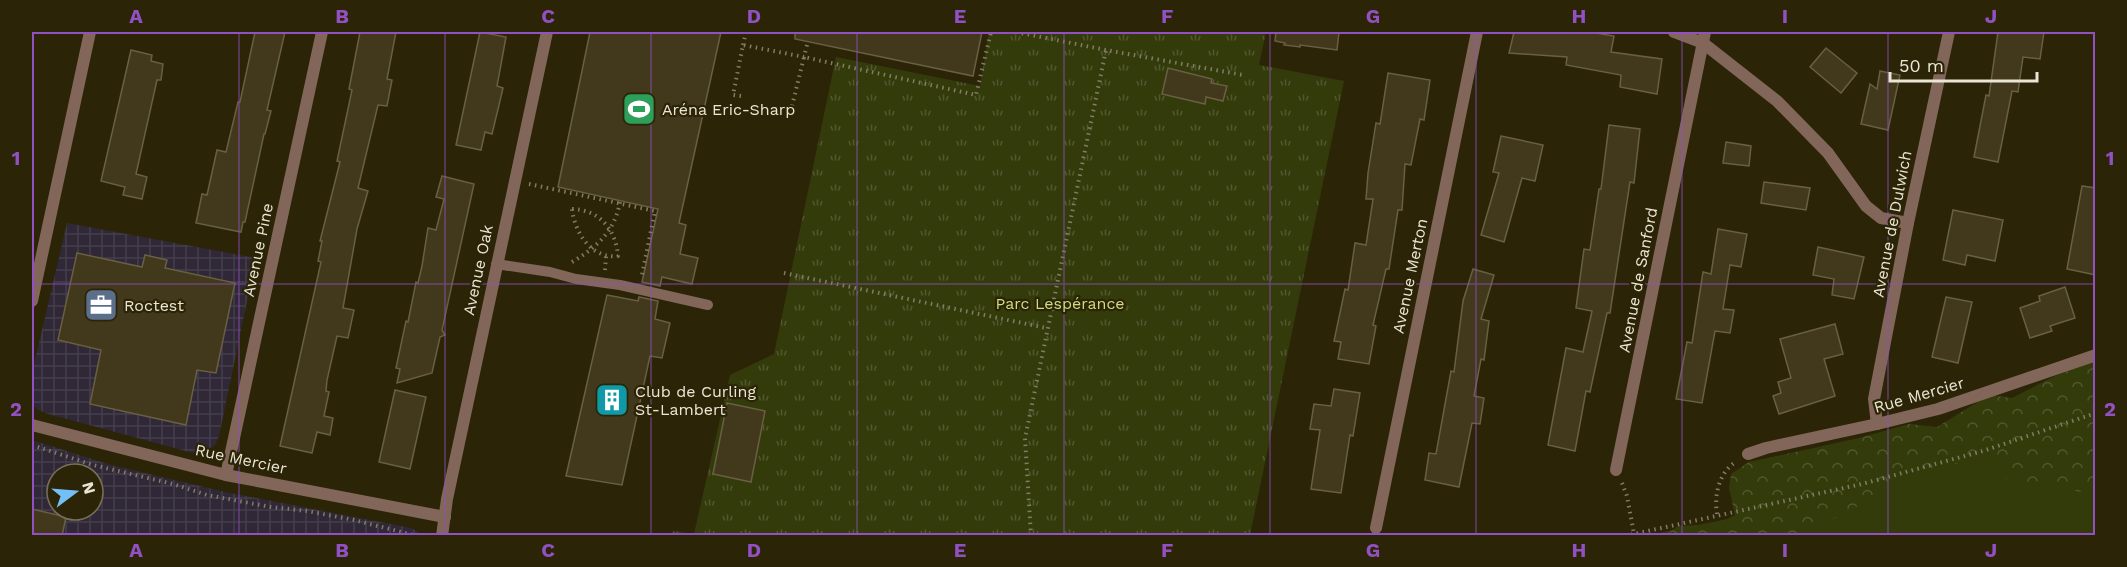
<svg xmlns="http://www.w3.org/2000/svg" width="2127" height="567" viewBox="0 0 2127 567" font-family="'Work Sans',sans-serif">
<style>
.industrial{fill:url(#industrial-grid);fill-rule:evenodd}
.green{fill:#333b0b}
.forest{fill:url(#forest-crowns)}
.park{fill:url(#park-tufts)}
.building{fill:#42391d;stroke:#695f42;stroke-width:1.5}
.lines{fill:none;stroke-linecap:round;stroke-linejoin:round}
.path{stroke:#837c65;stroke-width:4;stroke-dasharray:1.5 4.5;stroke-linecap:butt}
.lane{stroke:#82665a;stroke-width:10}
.street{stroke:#82665a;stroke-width:12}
.grid{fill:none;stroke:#9151c3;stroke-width:1.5;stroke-opacity:0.55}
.labels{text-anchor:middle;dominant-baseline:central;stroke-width:4.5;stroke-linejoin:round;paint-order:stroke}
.poi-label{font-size:16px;fill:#ebe5d5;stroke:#2c2407;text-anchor:start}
.street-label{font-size:16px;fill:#ebe5d5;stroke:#2c2407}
.park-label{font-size:16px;fill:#cbde80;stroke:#2c2407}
.neatline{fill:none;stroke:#9151c3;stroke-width:2}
.grid-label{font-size:20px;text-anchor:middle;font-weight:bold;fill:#9151c3}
</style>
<defs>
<pattern id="industrial-grid" width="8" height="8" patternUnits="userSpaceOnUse" patternTransform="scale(1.5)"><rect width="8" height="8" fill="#302837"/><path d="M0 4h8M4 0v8" fill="none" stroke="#443d4a"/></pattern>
<pattern id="forest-crowns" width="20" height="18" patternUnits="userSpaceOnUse" patternTransform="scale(1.5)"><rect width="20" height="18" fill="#333b0b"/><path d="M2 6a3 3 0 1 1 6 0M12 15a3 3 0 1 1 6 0" fill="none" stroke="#51572e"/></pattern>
<pattern id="park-tufts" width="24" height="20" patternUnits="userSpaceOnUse" patternTransform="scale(1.5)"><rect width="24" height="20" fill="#333b0b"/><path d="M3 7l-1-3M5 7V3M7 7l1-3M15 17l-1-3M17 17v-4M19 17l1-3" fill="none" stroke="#51572e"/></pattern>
</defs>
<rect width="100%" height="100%" fill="#2c2407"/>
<g class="industrial">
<polygon points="67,223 256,258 219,436 215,445 207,450 200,453 193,453 45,413 37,409 32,403 32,373"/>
<path d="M32,440L111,465L225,492L411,528L420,533L419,535H32ZM57,474H93V510H57Z"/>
</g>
<polygon class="green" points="2060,419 2095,427 2095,535 1644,536 1791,506"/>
<polygon class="forest" points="2095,359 2095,489 2079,492 2045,481 2010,483 1988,454 1978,452 1967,461 1904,476 1879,497 1844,512 1812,533 1811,535 1664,536 1678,526 1718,524 1735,515 1729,488 1731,474 1749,462 1859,438 1909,424 1937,427 1989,395 2012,398 2053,377"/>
<polygon class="park" points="989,32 1266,32 1259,65 1344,81 1250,535 668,536 674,531 694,534 730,375 774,354 836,57 980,86"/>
<g class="building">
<polygon points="255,32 285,32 267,110 271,111 265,134 264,134 245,222 243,222 241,232 196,223 202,194 207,195 217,150 226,152 238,102 240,102"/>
<polygon points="360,32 396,32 387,79 392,80 387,106 378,105 358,188 368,191 357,229 343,308 354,310 348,338 337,336 327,380 326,391 329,392 324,416 333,418 330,435 317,432 312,453 280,446 321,262 318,261 322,241 320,241 340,162 337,161 352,90 349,89"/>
<polygon points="480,32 506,37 497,86 503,88 499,105 492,134 485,132 481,150 456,145"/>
<polygon points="590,32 721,32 679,223 686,225 680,254 698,258 692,284 662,277 660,286 642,282 658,209 558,187"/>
<polygon points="795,32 982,32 973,76 795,39"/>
<polygon points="1276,32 1339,32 1337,50 1300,45 1300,47 1284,45 1285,43 1275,41"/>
<polygon points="1514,32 1590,32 1614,36 1611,52 1662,59 1657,94 1620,87 1621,75 1566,65 1567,57 1509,53"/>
<polygon points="1998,32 2044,32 2040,59 2023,57 2018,92 2012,91 1998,162 1974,157 1986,95 1989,96"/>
<polygon points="1826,48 1857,73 1841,93 1810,67"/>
<polygon points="131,50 152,55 151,61 163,64 161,80 157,80 136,174 147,177 142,199 123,195 125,187 101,181"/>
<polygon points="1168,68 1212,79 1211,83 1227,86 1223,101 1206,97 1205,104 1162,94"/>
<polygon points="1880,71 1900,75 1888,130 1861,124 1870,84 1877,89"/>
<polygon points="1388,73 1430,80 1424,120 1420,119 1411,165 1405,164 1402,210 1398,210 1389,269 1386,269 1373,325 1376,326 1369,364 1338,359 1341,342 1334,341 1345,289 1348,290 1355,243 1366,245 1373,199 1366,199 1368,173 1376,123 1380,124"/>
<polygon points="1609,125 1640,129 1634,183 1630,182 1610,313 1607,313 1590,392 1586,391 1575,451 1548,445 1566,348 1583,352 1592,311 1576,308 1584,249 1590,250 1599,189 1601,189"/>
<polygon points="1501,136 1543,145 1535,181 1522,178 1504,242 1481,235 1499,173 1493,172"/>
<polygon points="1726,142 1751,146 1749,166 1723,163"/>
<polygon points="442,176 474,184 442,330 445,335 440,337 432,373 397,383 400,369 396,368 406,321 408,322 416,282 418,283 422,266 428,228 436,230 444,199 436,197"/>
<polygon points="1764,182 1810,188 1806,210 1761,203"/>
<polygon points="2082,186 2096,188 2096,275 2067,269"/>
<polygon points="1953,210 2003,220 1995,261 1967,255 1965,265 1943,260"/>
<polygon points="1718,229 1747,234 1741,267 1730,265 1723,309 1734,310 1730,333 1715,331 1702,403 1676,399 1687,342 1692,343 1703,272 1711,274"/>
<polygon points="1818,247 1864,257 1854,299 1832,295 1834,279 1813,275"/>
<polygon points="77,253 142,267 145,255 167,260 165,268 235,283 216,373 197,370 186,425 90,404 101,350 58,340"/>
<polygon points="1473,269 1494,275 1481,319 1489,321 1484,360 1481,359 1474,396 1484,398 1480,424 1472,423 1459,487 1425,480 1429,453 1436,454 1451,371 1454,372 1463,301"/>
<polygon points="2065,287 2075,318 2050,326 2052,331 2030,338 2020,308 2040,301 2039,296"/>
<polygon points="607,295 638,301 639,297 658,301 655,319 670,323 662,358 650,356 622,485 566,476"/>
<polygon points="1946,297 1972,302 1958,363 1932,357"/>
<polygon points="1835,324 1843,354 1824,359 1835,396 1779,414 1773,396 1781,393 1778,382 1791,378 1780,339"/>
<polygon points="1334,389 1360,393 1353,436 1350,435 1341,493 1311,489 1320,430 1310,429 1314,404 1331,406"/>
<polygon points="395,390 426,397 410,469 379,462"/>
<polygon points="727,403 765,411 751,482 713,474"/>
<polygon points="32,509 66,517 62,536 32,536"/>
</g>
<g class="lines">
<g class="path">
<polyline points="1016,32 1106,50 1243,75"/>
<polyline points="743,45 746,32"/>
<polyline points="741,96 733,95 743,45 804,57 808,41"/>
<polyline points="792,106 804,57 976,95 991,32"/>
<polyline points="529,184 655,211 642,275 643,275"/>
<path d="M572,209C600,210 616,230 618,256C591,259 575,233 572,209Z"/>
<path d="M572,262C596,248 615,231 620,202"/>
<polyline points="605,270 606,256"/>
<polyline points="784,273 1046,328"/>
<polyline points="32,445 93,465 173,484 207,495 271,507 307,511 354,520 417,536"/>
<polyline points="1622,483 1627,496 1634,534"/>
<path d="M1717,514C1714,494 1719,472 1737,461"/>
<polyline points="692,533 692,536"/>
<polyline points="1031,536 1025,438 1106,50"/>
<polyline points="1625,536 1862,484 1983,451 2096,413"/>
</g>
<polyline class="lane" points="496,264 550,272 576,279 620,285 708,305"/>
<g class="street">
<polyline points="1674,32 1703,43 1777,101 1828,153 1866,206 1881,218 1908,223"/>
<polyline points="32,301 90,32"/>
<polyline points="1877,424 1874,399 1908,223 1949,32"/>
<polyline points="32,425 226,475 445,517"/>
<polyline points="1748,454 1766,448 1877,424 1938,409 2096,355"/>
<polyline points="1616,470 1705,32"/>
<polyline points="226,475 322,32"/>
<polyline points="1376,528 1477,32"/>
<polyline points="442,536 447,499 547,32"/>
</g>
</g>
<path class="grid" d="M239,32V536M445,32V536M651,32V536M857,32V536M1064,32V536M1270,32V536M1476,32V536M1682,32V536M1888,32V536M32,284H2096"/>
<defs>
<g id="stadium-square" transform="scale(1.725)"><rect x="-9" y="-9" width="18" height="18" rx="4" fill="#2e9e5b" stroke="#2c2407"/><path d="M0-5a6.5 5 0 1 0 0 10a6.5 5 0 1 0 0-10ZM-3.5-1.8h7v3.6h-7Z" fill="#fff"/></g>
<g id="office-square" transform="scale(1.725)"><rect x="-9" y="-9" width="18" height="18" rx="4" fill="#5c6f8a" stroke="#2c2407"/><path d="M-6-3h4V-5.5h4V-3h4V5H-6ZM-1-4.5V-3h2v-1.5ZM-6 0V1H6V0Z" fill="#fff"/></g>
<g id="building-square" transform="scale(1.725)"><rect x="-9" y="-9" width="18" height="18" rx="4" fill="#0f9aa8" stroke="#2c2407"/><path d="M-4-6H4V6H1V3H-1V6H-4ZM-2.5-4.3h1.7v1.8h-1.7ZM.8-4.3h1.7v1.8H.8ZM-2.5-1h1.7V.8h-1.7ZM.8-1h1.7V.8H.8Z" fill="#fff"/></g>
</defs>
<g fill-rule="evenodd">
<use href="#stadium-square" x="639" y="109"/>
<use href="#office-square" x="101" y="305"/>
<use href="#building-square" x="612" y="400"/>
</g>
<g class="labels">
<g class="poi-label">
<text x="662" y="109">Aréna Eric-Sharp</text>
<text x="124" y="305">Roctest</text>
<text x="635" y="391">Club de Curling<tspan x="635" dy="18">St-Lambert</tspan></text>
</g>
<g class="street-label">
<text transform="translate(1892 224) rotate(-79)">Avenue de Dulwich</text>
<text transform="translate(258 250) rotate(-78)">Avenue Pine</text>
<text transform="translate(478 270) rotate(-78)">Avenue Oak</text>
<text transform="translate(1410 276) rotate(-78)">Avenue Merton</text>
<text transform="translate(1638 280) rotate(-79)">Avenue de Sanford</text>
<text transform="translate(1919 395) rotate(-16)">Rue Mercier</text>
<text transform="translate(241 459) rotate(12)">Rue Mercier</text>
</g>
<g class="park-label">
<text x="1060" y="303">Parc Lespérance</text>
</g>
</g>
<rect width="2127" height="567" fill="none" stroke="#2c2407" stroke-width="66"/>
<g transform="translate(75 492) rotate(74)"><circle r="28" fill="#2c2407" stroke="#787159" stroke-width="1.5"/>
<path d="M0-4.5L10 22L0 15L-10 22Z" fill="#74c0f6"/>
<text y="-9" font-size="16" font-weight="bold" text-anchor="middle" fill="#ebe5d5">N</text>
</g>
<path d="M1890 72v9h147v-9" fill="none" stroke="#ebe5d5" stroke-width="3"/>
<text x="1899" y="72" font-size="18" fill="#ebe5d5" stroke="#2c2407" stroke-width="4.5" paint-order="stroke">50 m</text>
<rect x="33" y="33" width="2061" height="501" class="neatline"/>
<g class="grid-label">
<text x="136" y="23">A</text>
<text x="342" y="23">B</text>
<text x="548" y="23">C</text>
<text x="754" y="23">D</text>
<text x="960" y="23">E</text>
<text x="1167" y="23">F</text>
<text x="1373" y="23">G</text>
<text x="1579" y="23">H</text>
<text x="1785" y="23">I</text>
<text x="1991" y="23">J</text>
<text x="16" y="165">1</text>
<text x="2110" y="165">1</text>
<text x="16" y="416">2</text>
<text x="2110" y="416">2</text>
<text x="136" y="557">A</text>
<text x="342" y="557">B</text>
<text x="548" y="557">C</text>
<text x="754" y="557">D</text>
<text x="960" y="557">E</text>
<text x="1167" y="557">F</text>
<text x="1373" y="557">G</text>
<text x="1579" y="557">H</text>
<text x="1785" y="557">I</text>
<text x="1991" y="557">J</text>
</g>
</svg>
